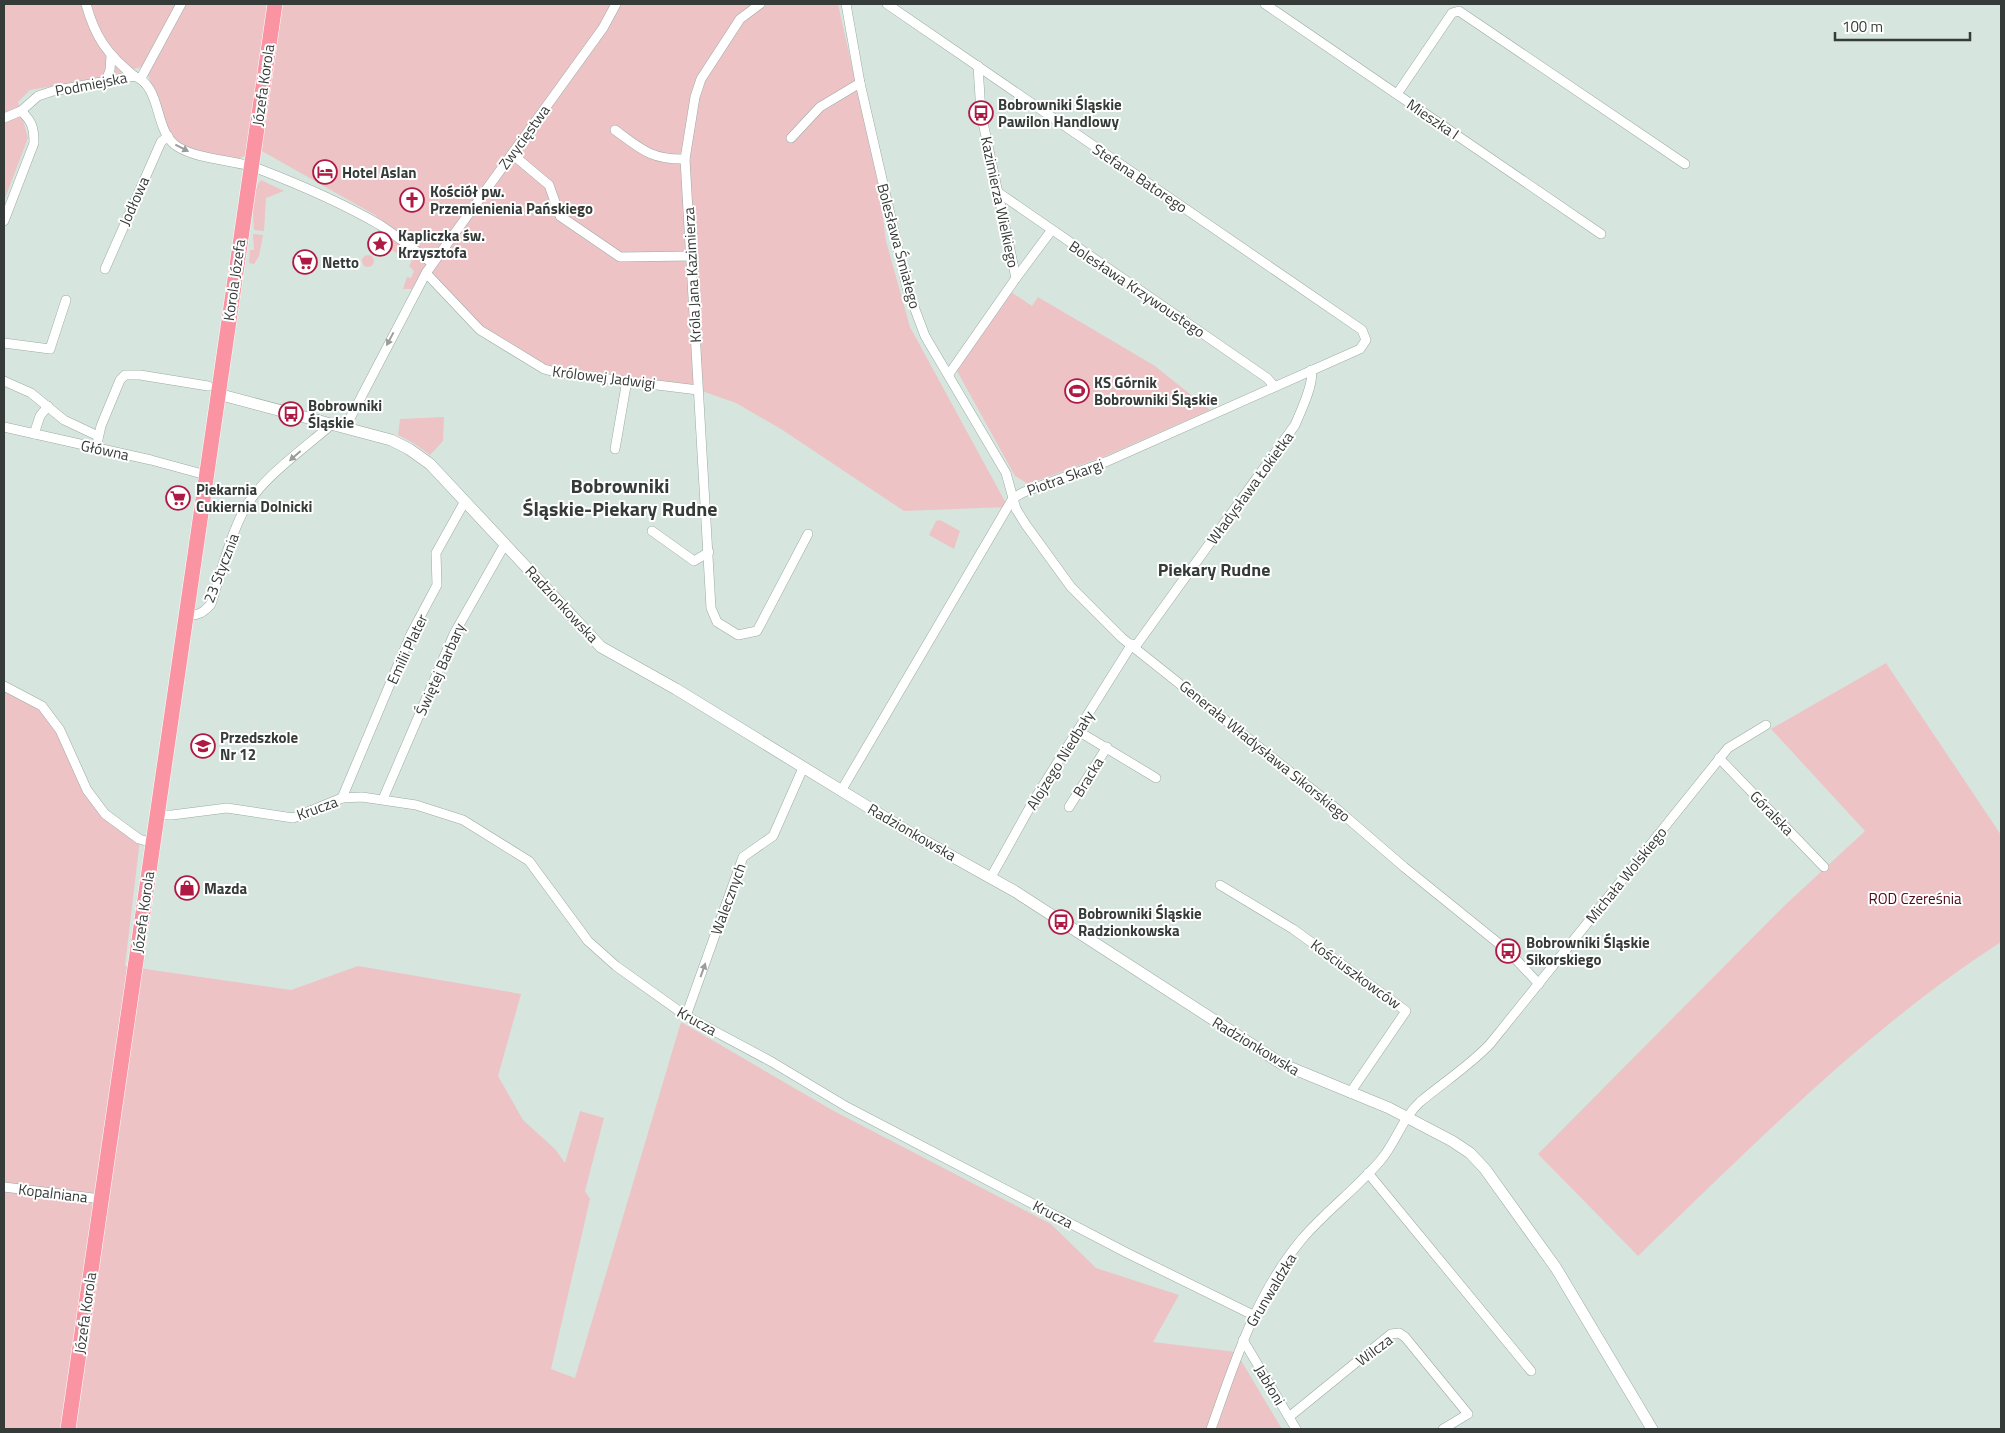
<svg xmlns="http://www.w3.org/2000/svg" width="2005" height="1433" viewBox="0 0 2005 1433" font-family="'Titillium Web',sans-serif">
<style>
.green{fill:#edc3c6}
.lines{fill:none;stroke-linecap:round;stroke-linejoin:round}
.minor-casing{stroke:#9baba3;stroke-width:10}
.tertiary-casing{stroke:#9baba3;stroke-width:12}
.trunk-casing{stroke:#fff;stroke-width:16}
.minor{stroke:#fff;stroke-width:9}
.tertiary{stroke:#fff;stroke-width:11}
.trunk{stroke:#fa94a3;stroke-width:15}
.oneway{fill:#9a9d9c}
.labels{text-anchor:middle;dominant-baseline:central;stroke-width:4;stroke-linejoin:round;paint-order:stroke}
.street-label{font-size:15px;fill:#353b38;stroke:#fff}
.poi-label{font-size:15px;font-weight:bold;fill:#353b38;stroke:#fff;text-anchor:start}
.park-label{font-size:15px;fill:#51081c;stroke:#fff}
.quarter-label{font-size:18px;font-weight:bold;fill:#353b38;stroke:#fff}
.district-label{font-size:20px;font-weight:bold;fill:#353b38;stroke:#fff}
</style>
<rect width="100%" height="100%" fill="#d6e6de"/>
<g class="green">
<polygon points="4,4 838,4 879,188 886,241 910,327 1008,507 904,511 781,429 736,403 699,390 545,366 503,345 422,272 412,289 403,289 407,277 411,278 414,271 409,266 412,261 386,247 382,252 374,248 373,244 382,234 397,242 375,215 260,150 235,160 199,154 176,144 163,119 145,66 100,78 30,90 18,102 28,138 4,201"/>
<path d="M261,180L284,191L266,198L264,231L254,230C253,215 251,191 261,180Z"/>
<polygon points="253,234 263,235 259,256 254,264 249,263 250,250 254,250"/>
<circle cx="368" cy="261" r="6"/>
<polygon points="1011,292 1032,306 1038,297 1155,366 1210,410 1108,455 1028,484 1015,476 957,371"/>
<polygon points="444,417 443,441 430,455 415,444 398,435 400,419"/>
<polygon points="940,520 960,531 954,549 929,535 936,521"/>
<path d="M1886,663L2001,835V942C1866,1029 1754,1145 1638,1256L1538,1154L1783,907L1865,831L1771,729Z"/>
<polygon points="4,687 57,720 80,775 105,813 140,839 125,966 291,990 358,966 521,994 498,1076 523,1120 555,1149 565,1163 580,1111 604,1118 585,1191 590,1199 551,1369 575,1378 681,1022 832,1110 1051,1224 1096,1268 1179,1295 1153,1342 1236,1352 1282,1429 4,1429"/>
</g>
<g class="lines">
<g class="minor-casing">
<g id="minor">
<path d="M86,4C95,37 107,54 134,76"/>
<polyline points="760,4 740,19 701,79 695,97 685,159 711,608 717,622 738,635 757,631 808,534"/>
<polyline points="846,4 860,83 907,288 925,336 1006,473 1016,509 1026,525 1071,587 1122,638 1338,810 1404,867 1508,951 1539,984"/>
<polyline points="1265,4 1601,234"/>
<polyline points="141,78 181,4"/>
<polyline points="106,81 110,70 111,56"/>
<polyline points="1397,94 1452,13 1459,11 1685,164"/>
<path d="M4,118L21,111L38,96L53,91L134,76C163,86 153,132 178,147C202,161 234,159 259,169C298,184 344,204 380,225C398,237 415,250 432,263"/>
<path d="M615,130C641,149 651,160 685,159"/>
<polyline points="791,138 820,107 860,83"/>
<polyline points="512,154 549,185 560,216 620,257 692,256"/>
<polyline points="999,193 1267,378 1274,386"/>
<path d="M4,221L34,143C34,128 32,121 21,111"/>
<polyline points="105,269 161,142 168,136"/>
<polyline points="426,273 480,330 544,369 559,373 698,390"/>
<polyline points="1016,278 1051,231"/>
<polyline points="4,343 50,349 66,300"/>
<polyline points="949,374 1016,278 981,113 978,66"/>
<polyline points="4,381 31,393 64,420 98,436"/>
<polyline points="4,427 151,460 206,475"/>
<polyline points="345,428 426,273 603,28 616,4"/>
<polyline points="34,434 40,416 48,406"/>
<polyline points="96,448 101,426 120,380 125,375 140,375 208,386"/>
<polyline points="615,449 627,380"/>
<polyline points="652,531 694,561 709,552"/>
<path d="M186,615C198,616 203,613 211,604C221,573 229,539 244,510C262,477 304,449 332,424"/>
<path d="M1135,647L1295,425C1300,413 1315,382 1311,370"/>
<polyline points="4,686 42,706 60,730 87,790 105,814 139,839 153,843"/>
<polyline points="1078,731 1156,778"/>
<polyline points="1719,758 1824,867"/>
<polyline points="841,791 1013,498 1024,492 1108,461 1360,349 1366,340 1362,330 887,4"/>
<polyline points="342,798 411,634 437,585 436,553 465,501"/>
<polyline points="383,799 454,634 505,544"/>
<polyline points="1069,807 1107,747"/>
<polyline points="157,815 172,815 227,808 293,818 342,798 362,797 416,805 463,820 529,861 588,941 616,966 686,1016 772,1062 847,1107 1127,1253 1253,1315"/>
<polyline points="991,877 1034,800 1132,644"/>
<polyline points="1220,885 1293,929 1406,1011 1350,1093"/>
<polyline points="686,1016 743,857 773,836 803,768"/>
<polyline points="1368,1173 1531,1371"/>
<polyline points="4,1187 101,1199"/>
<polyline points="1243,1340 1296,1429"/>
<polyline points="1289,1417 1391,1334 1399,1333 1405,1337 1468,1414 1443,1429"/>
<path d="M1211,1429C1235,1362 1255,1295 1302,1239C1326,1211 1356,1189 1380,1161C1396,1143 1402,1118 1420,1102C1444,1082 1469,1066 1490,1044L1728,748L1766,725"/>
</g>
</g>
<g class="tertiary-casing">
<polyline id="tertiary" points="218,394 391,440 409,449 430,464 601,647 676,689 912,834 1016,892 1282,1064 1389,1108 1452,1141 1470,1153 1485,1169 1556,1268 1652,1429"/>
</g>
<g class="trunk-casing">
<polyline id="trunk" points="68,1429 275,4"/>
</g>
<use href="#minor" class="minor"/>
<use href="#tertiary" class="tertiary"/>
<use href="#trunk" class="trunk"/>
</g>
<defs><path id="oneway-solid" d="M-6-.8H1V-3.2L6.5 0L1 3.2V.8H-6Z" transform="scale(1.25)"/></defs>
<g class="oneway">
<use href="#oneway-solid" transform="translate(182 148) rotate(27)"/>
<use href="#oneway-solid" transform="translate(390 339) rotate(118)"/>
<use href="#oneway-solid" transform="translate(295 456) rotate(139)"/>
<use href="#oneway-solid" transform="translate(703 970) rotate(-70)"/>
</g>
<defs>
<g id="bus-ring" transform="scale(1.25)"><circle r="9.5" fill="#fff" stroke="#ae1a43" stroke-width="1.5"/><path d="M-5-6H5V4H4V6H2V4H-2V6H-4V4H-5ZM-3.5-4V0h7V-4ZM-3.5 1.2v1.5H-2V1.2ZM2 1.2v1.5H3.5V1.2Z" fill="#ae1a43"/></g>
<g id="hotel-ring" transform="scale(1.25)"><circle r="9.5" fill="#fff" stroke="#ae1a43" stroke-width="1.5"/><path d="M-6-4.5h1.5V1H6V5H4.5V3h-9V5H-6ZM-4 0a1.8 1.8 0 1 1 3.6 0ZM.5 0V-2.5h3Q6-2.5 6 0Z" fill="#ae1a43"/></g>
<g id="church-ring" transform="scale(1.25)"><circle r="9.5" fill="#fff" stroke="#ae1a43" stroke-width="1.5"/><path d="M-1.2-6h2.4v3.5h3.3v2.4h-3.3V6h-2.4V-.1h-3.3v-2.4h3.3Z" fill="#ae1a43"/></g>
<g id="sight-ring" transform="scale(1.25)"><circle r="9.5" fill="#fff" stroke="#ae1a43" stroke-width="1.5"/><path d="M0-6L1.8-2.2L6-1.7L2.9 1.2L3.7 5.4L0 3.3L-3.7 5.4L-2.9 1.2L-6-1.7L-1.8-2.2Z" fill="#ae1a43"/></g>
<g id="supermarket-ring" transform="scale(1.25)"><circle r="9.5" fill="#fff" stroke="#ae1a43" stroke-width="1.5"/><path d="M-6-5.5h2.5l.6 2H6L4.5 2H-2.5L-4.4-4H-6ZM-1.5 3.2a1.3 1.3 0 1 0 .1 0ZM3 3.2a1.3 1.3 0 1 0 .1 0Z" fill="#ae1a43"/></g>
<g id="stadium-ring" transform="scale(1.25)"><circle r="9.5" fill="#fff" stroke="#ae1a43" stroke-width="1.5"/><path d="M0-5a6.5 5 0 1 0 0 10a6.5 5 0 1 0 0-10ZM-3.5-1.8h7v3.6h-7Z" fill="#ae1a43"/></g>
<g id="school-ring" transform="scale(1.25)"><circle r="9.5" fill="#fff" stroke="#ae1a43" stroke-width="1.5"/><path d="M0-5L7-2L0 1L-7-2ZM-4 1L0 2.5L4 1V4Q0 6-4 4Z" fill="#ae1a43"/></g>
<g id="shop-ring" transform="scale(1.25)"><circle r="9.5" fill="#fff" stroke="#ae1a43" stroke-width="1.5"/><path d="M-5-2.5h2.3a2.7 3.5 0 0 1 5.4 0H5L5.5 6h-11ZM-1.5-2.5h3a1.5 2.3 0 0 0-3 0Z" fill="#ae1a43"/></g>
</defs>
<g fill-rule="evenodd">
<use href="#bus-ring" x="981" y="113"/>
<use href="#hotel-ring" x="325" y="172"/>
<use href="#church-ring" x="412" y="200"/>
<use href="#sight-ring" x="380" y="244"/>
<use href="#supermarket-ring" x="305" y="262"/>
<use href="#stadium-ring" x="1077" y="391"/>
<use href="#bus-ring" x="291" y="414"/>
<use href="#supermarket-ring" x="178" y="498"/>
<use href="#school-ring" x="203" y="746"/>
<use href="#shop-ring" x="187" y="888"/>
<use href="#bus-ring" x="1061" y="922"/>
<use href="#bus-ring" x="1508" y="951"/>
</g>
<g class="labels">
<g class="street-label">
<text transform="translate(91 84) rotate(-11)">Podmiejska</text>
<text transform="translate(263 85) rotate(-82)">Józefa Korola</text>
<text transform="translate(1433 119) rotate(34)">Mieszka I</text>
<text transform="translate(524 137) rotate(-54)">Zwycięstwa</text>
<text transform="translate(1140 178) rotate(34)">Stefana Batorego</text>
<text transform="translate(134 201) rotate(-66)">Jodłowa</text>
<text transform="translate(1000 202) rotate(78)">Kazimierza Wielkiego</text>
<text transform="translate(899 246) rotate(75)">Bolesława Śmiałego</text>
<text transform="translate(692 275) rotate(-93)">Króla Jana Kazimierza</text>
<text transform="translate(234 280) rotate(-82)">Korola Józefa</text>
<text transform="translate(1137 289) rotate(34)">Bolesława Krzywoustego</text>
<text transform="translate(604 377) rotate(7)">Królowej Jadwigi</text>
<text transform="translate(105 450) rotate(12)">Główna</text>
<text transform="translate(1065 477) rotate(-20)">Piotra Skargi</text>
<text transform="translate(1250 488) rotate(-54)">Władysława Łokietka</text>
<text transform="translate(221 568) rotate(-69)">23 Stycznia</text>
<text transform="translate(562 604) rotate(47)">Radzionkowska</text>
<text transform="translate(407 649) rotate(-65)">Emilii Plater</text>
<text transform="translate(440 669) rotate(-66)">Świętej Barbary</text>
<text transform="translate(1265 751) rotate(39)">Generała Władysława Sikorskiego</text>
<text transform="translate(1060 760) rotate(-58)">Alojzego Niedbały</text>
<text transform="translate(1088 777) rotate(-58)">Bracka</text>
<text transform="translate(317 808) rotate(-20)">Krucza</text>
<text transform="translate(1772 813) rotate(46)">Góralska</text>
<text transform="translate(912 832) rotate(30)">Radzionkowska</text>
<text transform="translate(1626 875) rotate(-51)">Michała Wolskiego</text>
<text transform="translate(728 899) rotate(-70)">Walecznych</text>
<text transform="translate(143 912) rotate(-82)">Józefa Korola</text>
<text transform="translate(1356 974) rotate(36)">Kościuszkowców</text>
<text transform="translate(697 1021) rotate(29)">Krucza</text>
<text transform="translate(1256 1046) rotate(31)">Radzionkowska</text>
<text transform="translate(53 1193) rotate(7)">Kopalniana</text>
<text transform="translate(1053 1214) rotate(27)">Krucza</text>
<text transform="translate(1271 1290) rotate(-59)">Grunwaldzka</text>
<text transform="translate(85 1313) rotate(-82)">Józefa Korola</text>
<text transform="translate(1374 1350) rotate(-37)">Wilcza</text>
<text transform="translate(1270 1385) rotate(59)">Jabłoni</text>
</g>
<g class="poi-label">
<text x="998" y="104">Bobrowniki Śląskie<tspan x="998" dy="17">Pawilon Handlowy</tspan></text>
<text x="342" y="172">Hotel Aslan</text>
<text x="430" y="191">Kościół pw.<tspan x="430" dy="17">Przemienienia Pańskiego</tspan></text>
<text x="398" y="235">Kapliczka św.<tspan x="398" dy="17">Krzysztofa</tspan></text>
<text x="322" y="262">Netto</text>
<text x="1094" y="382">KS Górnik<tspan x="1094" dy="17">Bobrowniki Śląskie</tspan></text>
<text x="308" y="405">Bobrowniki<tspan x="308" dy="17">Śląskie</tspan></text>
<text x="196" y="489">Piekarnia<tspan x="196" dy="17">Cukiernia Dolnicki</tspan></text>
<text x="220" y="737">Przedszkole<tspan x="220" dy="17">Nr 12</tspan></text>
<text x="204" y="888">Mazda</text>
<text x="1078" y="913">Bobrowniki Śląskie<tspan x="1078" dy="17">Radzionkowska</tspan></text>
<text x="1526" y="942">Bobrowniki Śląskie<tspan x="1526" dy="17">Sikorskiego</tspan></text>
</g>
<g class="park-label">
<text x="1915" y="898">ROD Czereśnia</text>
</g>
<g class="quarter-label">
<text x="1214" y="569">Piekary Rudne</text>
</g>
<g class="district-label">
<text x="620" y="485">Bobrowniki<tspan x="620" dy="23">Śląskie-Piekary Rudne</tspan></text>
</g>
</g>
<rect width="2005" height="1433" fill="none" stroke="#353b38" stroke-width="10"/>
<path d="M1835 32v8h135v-8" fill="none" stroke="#353b38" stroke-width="2.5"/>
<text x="1842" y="32" font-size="15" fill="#353b38" stroke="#ffffff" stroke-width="4" paint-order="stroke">100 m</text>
</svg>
